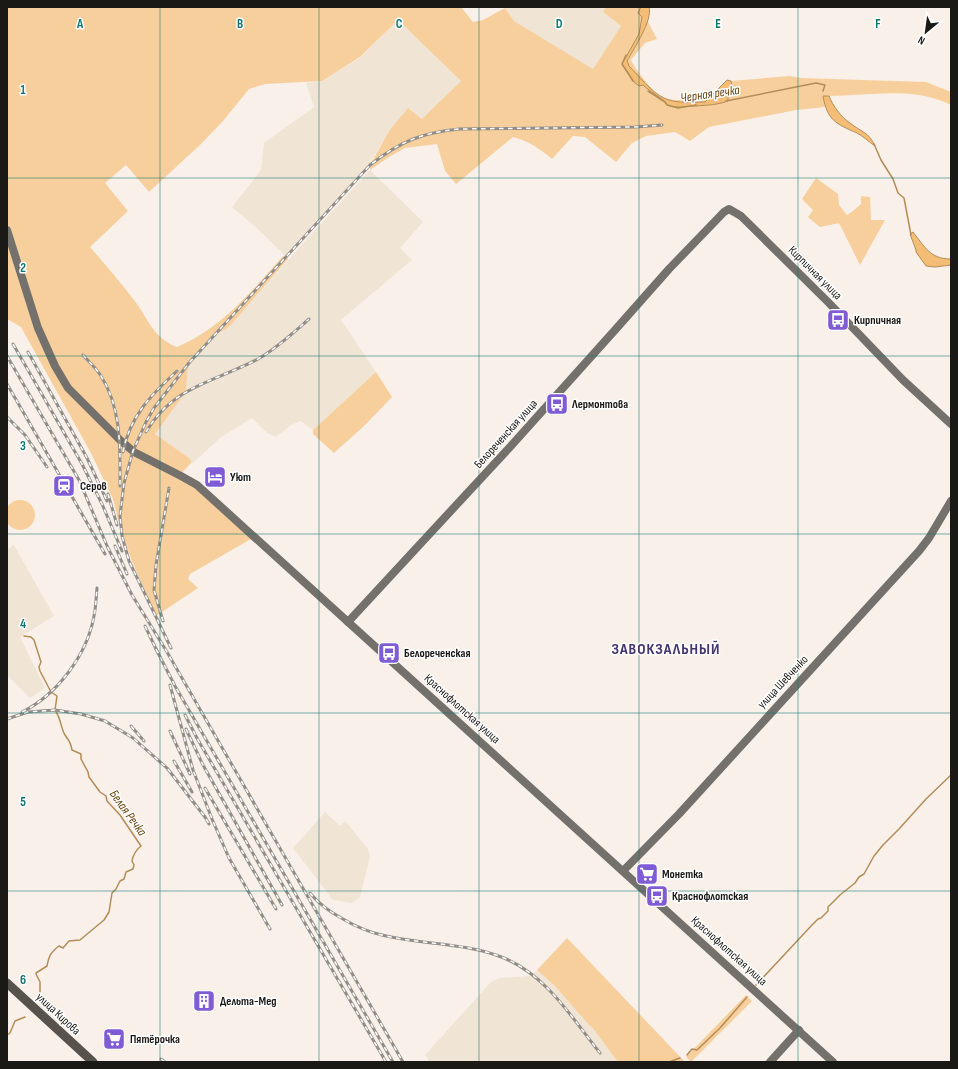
<svg xmlns="http://www.w3.org/2000/svg" width="958" height="1069" viewBox="0 0 958 1069" font-family="'Sofia Sans Condensed',sans-serif">
<style>
.built{fill:#f0e4d5}
.green{fill:#f7cf9c}
.water{fill:#f4bd75;stroke:#b38c58}
.lines{fill:none;stroke-linecap:round;stroke-linejoin:round}
.stream{stroke:#b38c58;stroke-width:1.5}
.secondary{stroke:#74706b;stroke-width:8}
.primary{stroke:#57524c;stroke-width:9}
.rail-casing{stroke:#928d87;stroke-width:3}
.rail{stroke:#fff;stroke-width:1.5;stroke-dasharray:4.5;stroke-linecap:butt}
.grid{fill:none;stroke:#0f766e;stroke-width:1;stroke-opacity:0.55}
.labels{text-anchor:middle;dominant-baseline:central;stroke-width:3;stroke-linejoin:round;paint-order:stroke}
.street-label{font-size:12px;fill:#1b1916;stroke:#fff}
.poi-label{font-size:12px;font-weight:bold;fill:#1b1916;stroke:#fff;text-anchor:start}
.water-label{font-size:13px;font-style:italic;fill:#6a460d;stroke:#fff}
.district-label{font-size:16px;font-weight:bold;letter-spacing:1px;fill:#453470;stroke:#fff}
.grid-label{font-size:13px;text-anchor:middle;font-weight:bold;fill:#0f766e;stroke:#fff;stroke-width:3;stroke-linejoin:round;paint-order:stroke}
</style>
<rect width="100%" height="100%" fill="#f9f1e9"/>
<g class="built">
<polygon points="508,7 606,7 603,12 621,26 593,69 514,21 505,8"/>
<polygon points="398,20 461,81 422,119 408,108 389,131 369,164 285,256 260,231 232,207 261,170 264,143 314,107 306,83 322,81 360,58"/>
<polygon points="370,170 423,222 400,248 412,260 341,320 376,372 313,430 301,421 291,425 276,437 267,433 252,418 220,438 193,463 189,458 155,434 186,392 188,364 219,332 225,330 230,326 305,241"/>
<polygon points="14,545 54,616 20,637 45,688 30,698 7,675 7,550"/>
<polygon points="325,812 340,826 345,821 368,849 370,857 360,897 352,903 333,900 293,848"/>
<polygon points="537,970 555,986 589,1025 592,1027 618,1062 430,1062 425,1055 491,982 500,978 530,976"/>
</g>
<g class="green">
<path d="M7,7H461L473,22L483,20L505,8L514,21L593,69L621,26L603,12L606,7H641L638,13L646,18L657,39L645,43L631,60C636,70 654,95 666,99C678,102 713,98 728,98L733,85L731,81L790,76L801,78L926,82L951,92V105C911,85 866,97 823,96L825,107L796,110L709,127L690,141L675,132L646,136L632,143L616,162L585,137L573,136L552,159C540,149 529,141 513,137L456,184L445,171L437,144L405,148L389,157L370,170V165L389,131L408,108L422,119L461,81L398,20L360,57L322,81L265,84L249,89L223,121L201,144L149,192L126,165L105,183L128,211L90,247C105,264 120,282 134,300C148,318 153,338 177,347C222,328 252,291 283,256L288,259L231,325L225,330L219,332L188,364L186,392L155,434L189,458L192,462L179,476L194,487L251,539L190,574L188,579L198,588L156,616L131,559L119,524L113,499L100,472L92,455L21,327L7,319Z"/>
<polygon points="816,178 838,194 839,205 847,215 853,211 861,204 861,196 870,197 871,220 885,220 860,265 839,223 820,227 808,217 813,210 802,199"/>
<polygon points="376,372 392,397 364,426 334,453 313,434 313,430"/>
<circle cx="20" cy="515" r="15"/>
<polygon points="567,938 685,1062 618,1062 592,1027 589,1025 555,986 537,970"/>
<polygon points="746,995 752,1001 691,1062 686,1057"/>
</g>
<g class="water">
<path d="M641,7H649C653,20 634,48 627,61L629,66C638,75 652,93 664,98C677,104 691,102 705,102L727,80L731,81L733,89L728,96V101C717,105 708,105 696,106C684,106 680,109 667,105C664,99 650,92 643,85L639,86L634,82L622,64L639,34L642,17L638,13Z"/>
<path d="M823,96H829C833,106 841,117 850,123C861,132 869,132 875,146C869,142 863,136 857,133C836,124 827,120 823,96Z"/>
<path d="M913,232C925,247 930,259 951,259V265L935,267L926,266L916,252V250L910,234Z"/>
</g>
<g class="lines">
<g class="stream">
<polyline points="626,55 622,64 633,81"/>
<polyline points="648,91 665,102 667,105 678,108 696,105"/>
<polyline points="726,101 816,83 825,85 823,91"/>
<polyline points="874,144 881,160 893,179 898,193 904,198 911,235"/>
<path d="M24,636L31,637L34,640L41,662L39,667L40,671L51,692L57,696L55,710C61,718 61,729 65,735C70,743 70,740 72,750L81,754V759L88,772L89,777L100,792L106,796L107,801L120,815L141,846C136,850 133,855 132,861L134,865L133,869L126,872L124,879L120,881L116,889L112,893L109,912L104,920L80,940L69,941L63,948L59,946C50,953 49,956 47,966L36,973V974L40,982V992L37,998"/>
<polyline points="756,985 812,925 818,919 821,918 828,911 828,907 840,895 855,883 859,877 864,874 874,856 883,845 899,829 926,799 951,775"/>
<polyline points="7,1035 10,1033 15,1021 25,1017"/>
<polyline points="687,1055 692,1049 697,1050 720,1028 747,997"/>
<polyline points="669,1062 680,1058"/>
</g>
<g class="secondary">
<polyline points="7,230 38,328 55,366 68,388 120,440 134,452 181,476 197,485 833,1062"/>
<polyline points="348,622 510,447 615,330 669,269 724,212 729,209 741,216 827,301 903,380 951,424"/>
<polyline points="623,871 679,814 919,551 929,538 951,501"/>
<polyline points="770,1062 799,1030"/>
</g>
<polyline class="primary" points="7,983 93,1062"/>
<g class="rail-casing">
<g id="rail">
<polyline points="13,344 82,464 102,504 122,551"/>
<polyline points="28,352 87,458 107,501"/>
<path d="M83,355C89,362 96,368 101,376C122,409 120,449 120,486"/>
<polyline points="7,356 79,480 108,548 132,595 167,652 403,1062"/>
<polyline points="7,384 105,554"/>
<polyline points="7,417 25,435 47,467"/>
<path d="M146,432C174,385 215,382 258,359C277,348 293,333 309,319"/>
<path d="M123,452C130,416 151,395 177,371"/>
<polyline points="108,494 117,525"/>
<polyline points="115,546 127,574"/>
<polyline points="163,621 154,590 156,565 169,488"/>
<polyline points="145,626 158,653"/>
<path d="M171,648L129,561L122,536L120,516L124,483L133,451L146,422L154,408L189,363L370,165C401,141 421,133 459,129L635,127L662,125"/>
<polyline points="156,649 175,686 393,1062"/>
<polyline points="170,685 193,770 212,819 229,858 270,929"/>
<path d="M22,712C57,695 87,655 94,616C96,607 96,598 97,588"/>
<polyline points="185,715 198,740 386,1062"/>
<polyline points="7,719 28,712 55,710 81,714 105,721 133,738 167,768 205,817 209,824"/>
<polyline points="131,726 144,741"/>
<polyline points="186,729 203,765 282,905"/>
<polyline points="170,731 190,774"/>
<polyline points="174,761 192,792"/>
<polyline points="205,788 276,909"/>
<path d="M310,893C318,903 330,912 343,919C355,926 368,932 382,935C422,945 465,942 504,958C547,976 572,1018 600,1053"/>
<polyline points="161,1059 165,1062"/>
</g>
</g>
<use href="#rail" class="rail"/>
</g>
<path class="grid" d="M160,7V1062M319,7V1062M479,7V1062M639,7V1062M798,7V1062M7,178H951M7,356H951M7,534H951M7,713H951M7,891H951"/>
<defs>
<g id="bus-square" transform="scale(1.15)"><rect x="-9" y="-9" width="18" height="18" rx="4" fill="#805bd6" stroke="#fff"/><path d="M-5-6H5V4H4V6H2V4H-2V6H-4V4H-5ZM-3.5-4V0h7V-4ZM-3.5 1.2v1.5H-2V1.2ZM2 1.2v1.5H3.5V1.2Z" fill="#fff"/></g>
<g id="hotel-square" transform="scale(1.15)"><rect x="-9" y="-9" width="18" height="18" rx="4" fill="#805bd6" stroke="#fff"/><path d="M-6-4.5h1.5V1H6V5H4.5V3h-9V5H-6ZM-4 0a1.8 1.8 0 1 1 3.6 0ZM.5 0V-2.5h3Q6-2.5 6 0Z" fill="#fff"/></g>
<g id="station-square" transform="scale(1.15)"><rect x="-9" y="-9" width="18" height="18" rx="4" fill="#805bd6" stroke="#fff"/><path d="M-3-6H3Q5-6 5-4V2Q5 4 3 4L4.5 6H3L1.5 4h-3L-3 6H-4.5L-3 4Q-5 4-5 2V-4Q-5-6-3-6ZM-3.5-4v3h7v-3ZM-3.5 1v1.5H-2V1ZM2 1v1.5H3.5V1Z" fill="#fff"/></g>
<g id="supermarket-square" transform="scale(1.15)"><rect x="-9" y="-9" width="18" height="18" rx="4" fill="#805bd6" stroke="#fff"/><path d="M-6-5.5h2.5l.6 2H6L4.5 2H-2.5L-4.4-4H-6ZM-1.5 3.2a1.3 1.3 0 1 0 .1 0ZM3 3.2a1.3 1.3 0 1 0 .1 0Z" fill="#fff"/></g>
<g id="building-square" transform="scale(1.15)"><rect x="-9" y="-9" width="18" height="18" rx="4" fill="#805bd6" stroke="#fff"/><path d="M-4-6H4V6H1V3H-1V6H-4ZM-2.5-4.3h1.7v1.8h-1.7ZM.8-4.3h1.7v1.8H.8ZM-2.5-1h1.7V.8h-1.7ZM.8-1h1.7V.8H.8Z" fill="#fff"/></g>
</defs>
<g fill-rule="evenodd">
<use href="#bus-square" x="838" y="320"/>
<use href="#bus-square" x="557" y="404"/>
<use href="#hotel-square" x="215" y="477"/>
<use href="#station-square" x="64" y="486"/>
<use href="#bus-square" x="389" y="653"/>
<use href="#supermarket-square" x="647" y="874"/>
<use href="#bus-square" x="657" y="896"/>
<use href="#building-square" x="204" y="1001"/>
<use href="#supermarket-square" x="114" y="1039"/>
</g>
<g class="labels">
<g class="street-label">
<text transform="translate(815 273) rotate(45)">Кирпичная улица</text>
<text transform="translate(506 434) rotate(-48)">Белореченская улица</text>
<text transform="translate(783 682) rotate(-47)">улица Шевченко</text>
<text transform="translate(462 709) rotate(42)">Краснофлотская улица</text>
<text transform="translate(729 951) rotate(42)">Краснофлотская улица</text>
<text transform="translate(58 1014) rotate(43)">улица Кирова</text>
</g>
<g class="poi-label">
<text x="854" y="320">Кирпичная</text>
<text x="572" y="404">Лермонтова</text>
<text x="230" y="477">Уют</text>
<text x="80" y="486">Серов</text>
<text x="404" y="653">Белореченская</text>
<text x="662" y="874">Монетка</text>
<text x="672" y="896">Краснофлотская</text>
<text x="220" y="1001">Дельта-Мед</text>
<text x="130" y="1039">Пятёрочка</text>
</g>
<g class="water-label">
<text transform="translate(710 94) rotate(-8)">Черная речка</text>
<text transform="translate(128 813) rotate(54)">Белая Речка</text>
</g>
<g class="district-label">
<text x="666" y="649">ЗАВОКЗАЛЬНЫЙ</text>
</g>
</g>
<g class="grid-label">
<text x="80" y="28">A</text>
<text x="240" y="28">B</text>
<text x="399" y="28">C</text>
<text x="559" y="28">D</text>
<text x="718" y="28">E</text>
<text x="878" y="28">F</text>
<text x="23" y="94">1</text>
<text x="23" y="272">2</text>
<text x="23" y="450">3</text>
<text x="23" y="628">4</text>
<text x="23" y="806">5</text>
<text x="23" y="984">6</text>
</g>
<rect width="958" height="1069" fill="none" stroke="#1b1916" stroke-width="16"/>
<g transform="translate(926 32) rotate(209)" stroke="#ffffff" stroke-width="3" paint-order="stroke">
<path d="M0-3L7 15L0 10L-7 15Z" fill="#1b1916"/>
<text y="-6" font-size="11" font-weight="bold" text-anchor="middle" fill="#1b1916">N</text>
</g>
</svg>
